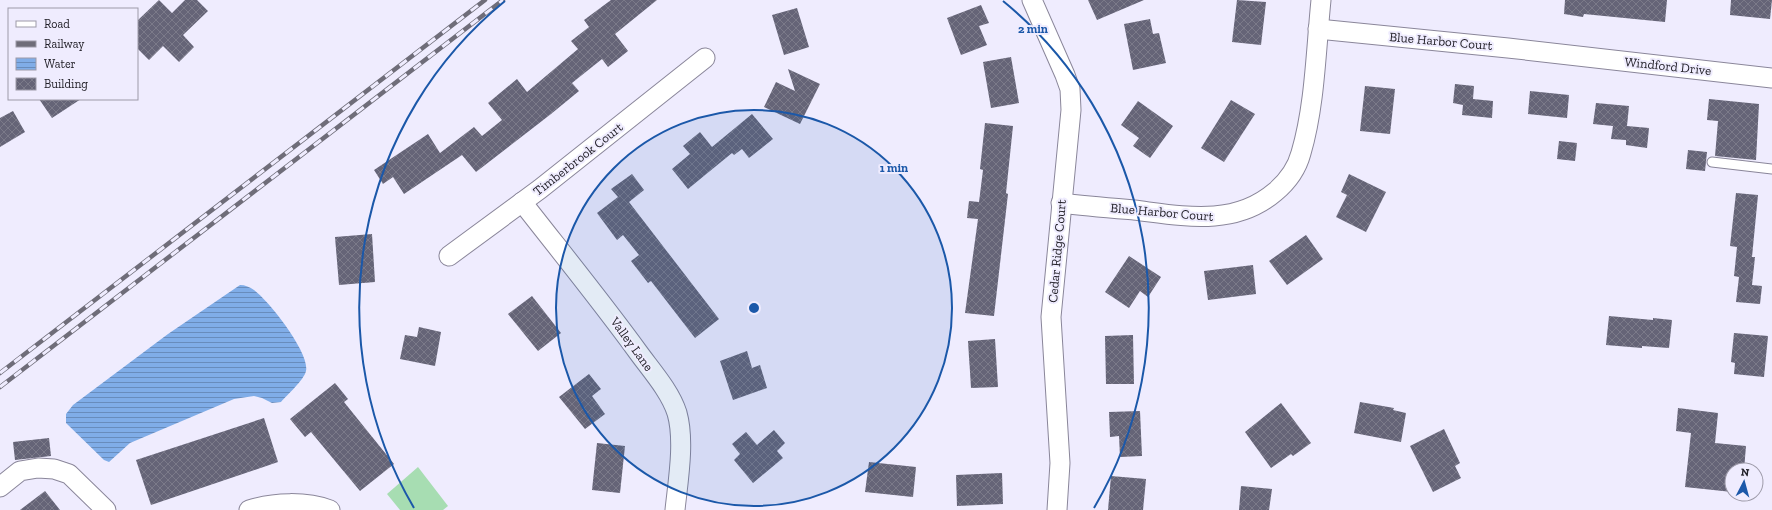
<svg xmlns="http://www.w3.org/2000/svg" width="1772" height="510" viewBox="0 0 1772 510" font-family="'Zilla Slab',serif">
<style>
.pitch{fill:#a7ddb2}
.water{fill:url(#water-rules)}
.building{fill:url(#building-cross-hatch)}
.lines{fill:none;stroke-linecap:round;stroke-linejoin:round}
.service-casing{stroke:#8a869a;stroke-width:11}
.minor-casing{stroke:#8a869a;stroke-width:21}
.service{stroke:#fff;stroke-width:9}
.minor{stroke:#fff;stroke-width:19}
.rail-casing{stroke:#6f6d79;stroke-width:4.5}
.rail{stroke:#efecfe;stroke-width:3;stroke-dasharray:9;stroke-linecap:butt}
.ring{fill:none;stroke:#1b58a9;stroke-width:2}
.labels{text-anchor:middle;dominant-baseline:central;stroke-width:4;stroke-linejoin:round;paint-order:stroke}
.street-label{font-size:13px;fill:#222028;stroke:#efecfe}
.centre{fill:#1b58a9;stroke:#efecfe;stroke-width:2}
.ring-label{font-size:12px;text-anchor:middle;font-weight:bold;fill:#1b58a9;stroke:#efecfe;stroke-width:4;stroke-linejoin:round;paint-order:stroke}
</style>
<defs>
<pattern id="water-rules" width="6" height="5" patternUnits="userSpaceOnUse"><rect width="6" height="5" fill="#80ade8"/><path d="M0 2.5h6" fill="none" stroke="#688cbc"/></pattern>
<pattern id="building-cross-hatch" width="8" height="8" patternUnits="userSpaceOnUse"><rect width="8" height="8" fill="#656477"/><path d="M0 0l8 8M0 8l8-8" fill="none" stroke="#7b7a89"/></pattern>
</defs>
<rect width="100%" height="100%" fill="#efecfe"/>
<polygon class="pitch" points="418,467 448,506 443,510 400,510 387,494"/>
<path class="water" d="M240,285C245,285 250,287 254,290C269,301 310,353 306,371C304,380 287,395 281,402L272,403L262,398L254,396L234,399L130,443L109,462L104,460L66,423V414L73,405L168,334Z"/>
<g class="building">
<polygon points="159,0 172,13 185,0 197,0 208,11 183,35 194,47 179,62 163,46 149,60 137,48 137,21"/>
<polygon points="611,0 657,0 615,34 628,51 608,67 602,59 572,83 579,91 551,114 476,172 462,155 404,194 393,177 383,184 374,170 428,134 440,153 474,127 482,136 502,120 488,103 517,79 527,92 578,49 571,41 589,27 584,20"/>
<polygon points="1088,0 1144,0 1097,20"/>
<polygon points="1237,0 1266,2 1261,45 1232,42"/>
<polygon points="1565,0 1667,0 1665,22 1584,14 1583,17 1564,14"/>
<polygon points="1731,0 1772,0 1770,19 1730,15"/>
<polygon points="981,5 989,23 979,26 987,45 961,55 947,18"/>
<polygon points="797,8 809,47 784,55 772,15"/>
<polygon points="1150,19 1153,34 1159,33 1166,63 1133,70 1124,24"/>
<polygon points="1011,57 1019,103 991,108 983,62"/>
<polygon points="788,69 820,84 800,124 764,107 776,82 795,91"/>
<polygon points="1455,84 1474,86 1473,99 1493,101 1492,118 1462,115 1463,105 1453,103"/>
<polygon points="1365,86 1395,89 1390,134 1360,131"/>
<polygon points="1530,91 1569,95 1567,118 1528,114"/>
<polygon points="39,99 81,99 52,118"/>
<polygon points="1709,99 1759,104 1756,160 1715,156 1718,121 1707,120"/>
<polygon points="1231,100 1255,114 1224,162 1201,148"/>
<polygon points="1138,101 1173,126 1150,158 1133,146 1139,138 1121,125"/>
<polygon points="1596,103 1629,106 1627,126 1649,128 1647,148 1626,145 1626,140 1611,139 1613,126 1593,124"/>
<polygon points="13,111 25,132 0,147 0,118"/>
<polygon points="752,114 773,139 749,158 742,149 734,155 732,153 688,189 672,169 690,154 683,146 700,132 712,147"/>
<polygon points="985,123 1013,126 1006,193 1008,194 994,316 965,313 978,219 967,218 969,201 979,202 983,170 980,169"/>
<polygon points="1559,141 1577,143 1575,161 1557,159"/>
<polygon points="1688,150 1707,152 1705,171 1686,169"/>
<polygon points="632,174 644,190 629,202 719,319 695,338 651,281 648,283 631,261 639,255 623,235 617,240 597,213 618,197 611,189"/>
<polygon points="1349,174 1386,192 1366,232 1336,217 1347,195 1341,192"/>
<polygon points="1736,193 1758,195 1752,257 1755,257 1752,285 1762,286 1760,304 1736,302 1739,277 1734,276 1737,247 1730,246"/>
<polygon points="372,234 375,282 339,285 335,237"/>
<polygon points="1306,235 1323,259 1287,285 1269,261"/>
<polygon points="1129,256 1161,277 1148,297 1140,291 1129,308 1105,292"/>
<polygon points="1253,265 1256,294 1208,300 1204,271"/>
<polygon points="532,296 561,333 538,351 508,314"/>
<polygon points="1609,316 1653,320 1653,318 1672,320 1669,348 1642,346 1642,348 1606,345"/>
<polygon points="419,327 441,332 435,366 400,359 405,335 417,337"/>
<polygon points="1734,333 1768,336 1764,377 1734,374 1735,363 1731,362"/>
<polygon points="1133,335 1134,384 1106,384 1105,336"/>
<polygon points="995,339 998,387 971,388 968,341"/>
<polygon points="747,351 752,368 760,365 767,388 733,400 720,361"/>
<polygon points="589,374 601,389 592,396 605,414 585,429 559,397"/>
<polygon points="335,383 348,399 344,402 394,464 360,491 311,432 305,437 290,419"/>
<polygon points="1360,402 1394,408 1393,410 1406,413 1401,442 1354,433"/>
<polygon points="1281,403 1311,443 1293,456 1291,454 1271,468 1245,432"/>
<polygon points="1678,408 1718,413 1715,443 1746,446 1744,470 1732,470 1732,492 1685,487 1691,433 1676,431"/>
<polygon points="1140,411 1142,456 1120,457 1119,436 1110,437 1109,412"/>
<polygon points="264,418 278,462 151,505 136,460"/>
<polygon points="1444,429 1460,463 1455,466 1461,478 1433,492 1410,446"/>
<polygon points="774,430 785,443 777,451 783,458 753,483 734,460 740,454 732,444 746,432 757,445"/>
<polygon points="49,438 51,456 15,460 13,442"/>
<polygon points="597,443 625,446 620,493 592,490"/>
<polygon points="869,462 916,467 913,497 865,492"/>
<polygon points="1002,473 1003,504 957,506 956,475"/>
<polygon points="1111,476 1146,479 1143,510 1108,510"/>
<polygon points="1241,486 1272,489 1269,510 1239,510"/>
<polygon points="45,491 60,510 20,510"/>
</g>
<g class="lines">
<g class="service-casing">
<polyline id="service" points="1712,162 1772,169"/>
</g>
<g class="minor-casing">
<g id="minor">
<polyline points="1032,0 1065,75 1070,89 1071,110 1051,317 1060,463 1057,510"/>
<polyline points="1318,29 1508,48 1772,78"/>
<path d="M522,202C561,252 601,301 638,352C651,370 670,391 677,413C685,441 678,481 675,510"/>
<path d="M1061,203C1085,206 1110,208 1134,210C1183,216 1234,227 1275,192C1287,182 1297,168 1301,153C1315,106 1316,49 1321,0"/>
<polyline points="449,256 540,189 705,58"/>
<polyline points="0,487 20,471 38,468 54,469 69,474 106,510"/>
<path d="M249,510C274,502 306,501 330,510"/>
</g>
</g>
<use href="#service" class="service"/>
<use href="#minor" class="minor"/>
<g class="rail-casing">
<g id="rail">
<polyline points="0,373 485,0"/>
<polyline points="0,387 503,0"/>
</g>
</g>
<use href="#rail" class="rail"/>
</g>
<circle cx="754" cy="308" r="198" fill="#1b58a9" fill-opacity=".12"/>
<g class="ring">
<circle cx="754" cy="308" r="198"/>
<path d="M414 508A395 395 0 0 1 505 1M1003 1A395 395 0 0 1 1094 508"/>
</g>
<g class="labels">
<g class="street-label">
<text transform="translate(1441 41) rotate(5)">Blue Harbor Court</text>
<text transform="translate(1668 66) rotate(6)">Windford Drive</text>
<text transform="translate(578 159) rotate(-38)">Timberbrook Court</text>
<text transform="translate(1162 212) rotate(5)">Blue Harbor Court</text>
<text transform="translate(1057 251) rotate(-85)">Cedar Ridge Court</text>
<text transform="translate(632 344) rotate(54)">Valley Lane</text>
</g>
</g>
<circle cx="754" cy="308" r="6" class="centre"/>
<g class="ring-label">
<text x="1033" y="33">2 min</text>
<text x="894" y="172">1 min</text>
</g>
<rect x="8" y="8" width="130" height="92" fill="#efecfe" stroke="#9d9aa8"/>
<rect x="16" y="21" width="20" height="6" fill="#ffffff" stroke="#9d9aa8"/>
<text x="44" y="28" font-size="12" fill="#222028">Road</text>
<rect x="16" y="41" width="20" height="6" fill="#6f6d79" stroke="#9d9aa8"/>
<text x="44" y="48" font-size="12" fill="#222028">Railway</text>
<rect x="16" y="58" width="20" height="12" fill="url(#water-rules)" stroke="#9d9aa8"/>
<text x="44" y="68" font-size="12" fill="#222028">Water</text>
<rect x="16" y="78" width="20" height="12" fill="url(#building-cross-hatch)" stroke="#9d9aa8"/>
<text x="44" y="88" font-size="12" fill="#222028">Building</text>
<g transform="translate(1744 482) rotate(6)"><circle r="19" fill="#efecfe" stroke="#9d9aa8"/>
<path d="M0-3L7 15L0 10L-7 15Z" fill="#1b58a9"/>
<text y="-6" font-size="11" font-weight="bold" text-anchor="middle" fill="#222028">N</text>
</g>
</svg>
